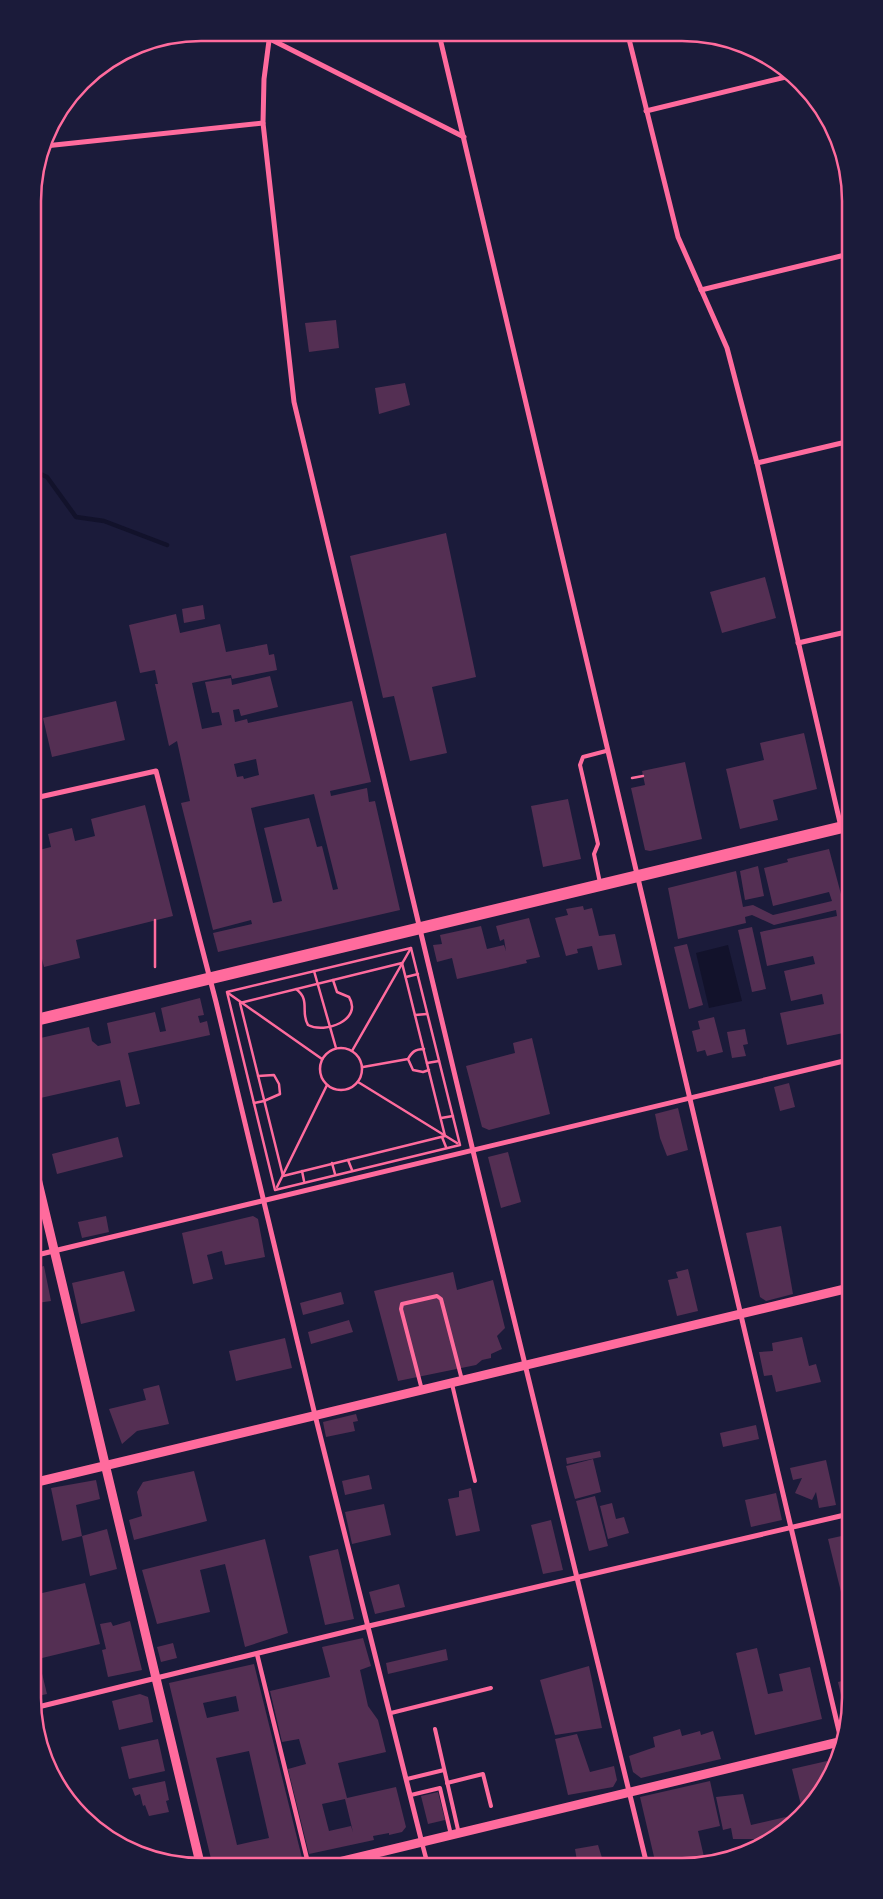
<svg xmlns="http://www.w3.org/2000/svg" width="883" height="1899" viewBox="0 0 883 1899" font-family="'Crimson Pro',serif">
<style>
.water{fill:#12122b}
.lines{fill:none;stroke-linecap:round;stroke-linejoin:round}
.stream{stroke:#12122b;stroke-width:4.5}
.building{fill:#542f53;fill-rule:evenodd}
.path{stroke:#ff6b9d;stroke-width:2.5}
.service{stroke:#ff6b9d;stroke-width:4}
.pedestrian{stroke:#ff6b9d;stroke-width:4.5}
.minor{stroke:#ff6b9d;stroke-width:5}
.tertiary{stroke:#ff6b9d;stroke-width:9}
.primary{stroke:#ff6b9d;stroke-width:12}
.rim{fill:none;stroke:#ff6b9d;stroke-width:2.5}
</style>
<rect width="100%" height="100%" fill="#1b1b3a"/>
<polygon class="water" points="728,945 742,1001 709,1008 696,953"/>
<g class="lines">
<polyline class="stream" points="34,471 47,477 76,517 104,521 167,545"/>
</g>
<g class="building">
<polygon points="336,320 339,348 309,352 305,323"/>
<polygon points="405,383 410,405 379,414 375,388"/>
<polygon points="446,533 476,677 432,687 447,753 410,761 394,696 383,698 350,556"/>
<polygon points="765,577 776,618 722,633 710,592"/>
<polygon points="203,605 205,619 184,623 182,609"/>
<path d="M176,614L180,633L220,624L226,652L267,644L269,655L274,654L277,670L232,679L231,675L192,683L202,729L222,725L219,712L212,713L205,682L231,678L232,685L270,676L278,707L241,716L239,709L233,710L235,722L247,719L248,723L352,701L371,782L330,791L331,796L367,788L369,802L375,801L400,910L218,952L213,933L252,924L251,920L213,930L181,803L190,801L177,741L169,746L155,684H158L155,670L140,673L129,625ZM256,759L259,775L244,779L243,776L237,777L234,764ZM314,794L338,889L333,890L322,846L317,847L309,818L264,828L282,901L273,903L251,808Z"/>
<polygon points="116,701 125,740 52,757 43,718"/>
<polygon points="804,733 817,789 773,800 778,820 740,829 726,769 764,760 760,743"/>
<polygon points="847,752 847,778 846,778 841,753"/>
<polygon points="685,762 702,839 650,851 645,850 631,788 645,785 642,771"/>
<polygon points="568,799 581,859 543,867 531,806"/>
<polygon points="145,805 173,916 76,940 80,958 44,967 35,931 35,851 51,847 48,834 72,828 75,841 95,836 91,819"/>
<polygon points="829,849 842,898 847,896 847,906 842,908 847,932 848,1032 787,1045 780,1013 824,1004 822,994 791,1001 784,971 815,964 813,956 767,966 760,932 837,916 836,910 774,925 752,915 745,917 746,923 678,939 668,888 736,871 743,907 753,905 773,915 832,901 829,892 773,906 764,868 788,862 787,859"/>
<polygon points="758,866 764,896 745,900 740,871"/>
<polygon points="583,906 584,910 592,908 599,936 615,934 622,965 598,970 592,946 577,949 578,953 566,956 555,918 568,915 566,909"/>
<polygon points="529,918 540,957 526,960 527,963 457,979 452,958 437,962 433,945 442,944 440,935 481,926 487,949 504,945 506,951 504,939 500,941 496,926"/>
<polygon points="752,927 766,989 752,992 738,930"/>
<polygon points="687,944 703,1005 689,1009 674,947"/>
<polygon points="200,998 204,1015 198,1016 200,1023 207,1021 210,1035 128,1053 140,1104 126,1107 120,1080 36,1099 36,1039 89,1027 92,1041 98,1046 111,1043 107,1023 155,1012 160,1032 166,1031 161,1008"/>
<polygon points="714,1017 723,1052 707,1056 705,1050 697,1052 692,1031 700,1029 698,1021"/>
<polygon points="745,1029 748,1044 743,1045 746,1056 732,1058 727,1032"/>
<polygon points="532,1038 550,1114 489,1130 482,1127 466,1066 515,1053 513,1043"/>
<polygon points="789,1083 795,1107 780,1111 774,1087"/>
<polygon points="678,1108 688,1150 667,1156 660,1138 655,1114"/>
<polygon points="118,1137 123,1157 57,1174 52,1154"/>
<polygon points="508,1152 521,1202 501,1208 488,1157"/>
<polygon points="106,1216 109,1232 82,1238 78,1222"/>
<polygon points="253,1216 258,1219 265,1257 225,1265 222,1251 207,1255 213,1279 193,1284 182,1233"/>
<polygon points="781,1226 793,1294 766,1301 760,1297 746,1233"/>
<polygon points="44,1266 51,1301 37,1303 37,1268"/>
<polygon points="688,1269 698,1311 677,1316 668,1280 678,1278 676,1272"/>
<polygon points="124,1271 135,1311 81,1324 72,1283"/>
<polygon points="453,1272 457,1290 493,1280 505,1328 497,1336 502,1349 491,1354 491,1358 482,1360 476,1365 398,1381 374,1291"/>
<polygon points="341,1292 344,1304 303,1315 300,1303"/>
<polygon points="349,1320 353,1332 311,1344 308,1332"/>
<polygon points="802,1337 809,1366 816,1364 821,1382 776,1392 772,1375 764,1376 759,1352 773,1351 772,1343"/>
<polygon points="285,1338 292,1368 236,1381 229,1351"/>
<polygon points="159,1385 169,1424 137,1431 122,1444 109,1409 146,1400 143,1389"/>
<polygon points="356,1414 358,1421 353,1422 355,1431 326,1437 323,1422"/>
<polygon points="756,1425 759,1439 723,1447 720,1433"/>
<polygon points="600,1451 601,1457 567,1464 566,1458"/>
<polygon points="593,1459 601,1492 575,1499 566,1466"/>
<polygon points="826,1460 836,1505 819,1508 816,1492 812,1500 795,1493 802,1478 793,1480 790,1468"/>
<polygon points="194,1471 207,1521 134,1540 129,1520 142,1516 137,1492 143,1482"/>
<polygon points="369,1475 372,1489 345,1495 342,1481"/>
<polygon points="96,1480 100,1499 76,1505 82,1536 62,1541 51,1488"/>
<polygon points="471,1488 480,1531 456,1536 448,1499 459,1497 459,1491"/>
<polygon points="776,1493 782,1520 751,1527 745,1500"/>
<polygon points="595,1496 608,1546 589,1551 576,1501"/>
<polygon points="612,1503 616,1519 624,1517 629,1533 608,1539 600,1506"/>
<polygon points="384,1504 391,1535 352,1544 345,1512"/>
<polygon points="551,1520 563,1570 543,1574 531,1525"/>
<polygon points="107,1529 117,1569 90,1576 82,1536"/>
<polygon points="846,1535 850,1551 850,1595 842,1596 828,1539"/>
<polygon points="265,1539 288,1633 245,1647 225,1564 200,1570 210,1612 157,1624 142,1570"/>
<polygon points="338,1549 354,1619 325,1625 309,1556"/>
<polygon points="85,1583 100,1644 38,1659 38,1594"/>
<polygon points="399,1584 405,1607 375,1614 369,1592"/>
<polygon points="130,1621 142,1670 108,1677 102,1650 106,1649 100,1624 111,1622 113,1626"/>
<path d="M363,1638L371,1666L360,1670L368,1706L378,1720L386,1752L338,1763L347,1798L396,1787L406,1827L402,1832L389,1835V1833L373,1836L374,1840L309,1854L288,1769L306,1764L299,1739L282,1742L270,1691L330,1677L322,1647ZM345,1799L353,1832L351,1826L329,1831L322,1804Z"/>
<polygon points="173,1643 177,1658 161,1662 157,1647"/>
<polygon points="757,1648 768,1694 783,1691 779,1674 810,1667 822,1719 755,1735 736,1653"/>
<polygon points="446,1649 448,1660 388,1674 386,1663"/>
<polygon points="39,1661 47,1694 38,1696 38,1662"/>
<path d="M254,1664L302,1858L282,1863H212L169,1683ZM236,1696L239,1711L207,1718L203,1703ZM249,1751L269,1838L237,1845L216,1758Z"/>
<polygon points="589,1666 602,1728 555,1735 540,1680"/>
<polygon points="850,1679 850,1709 847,1721 838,1682"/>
<polygon points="140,1694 148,1697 153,1722 119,1730 112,1701"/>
<polygon points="680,1729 682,1736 700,1731 701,1735 713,1731 721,1759 641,1778 633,1772 629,1756 655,1747 653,1737"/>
<polygon points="577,1734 590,1772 614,1766 617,1780 613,1787 568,1795 555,1739"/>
<polygon points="158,1739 165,1771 129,1779 121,1747"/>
<polygon points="827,1761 830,1775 809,1809 775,1838 756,1847 754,1839 733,1839 731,1828 723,1830 716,1797 743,1794 751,1825 803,1813 792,1769"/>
<polygon points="165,1781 169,1800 166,1801 169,1812 149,1816 145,1805 143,1806 140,1794 135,1796 132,1788"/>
<polygon points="710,1781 720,1826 698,1831 705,1861 655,1861 640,1797"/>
<polygon points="438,1792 445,1820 428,1824 421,1796"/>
<polygon points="598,1845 603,1861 577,1861 575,1849"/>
</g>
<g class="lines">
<g class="path">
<polyline points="632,778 643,776"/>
<polygon points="411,948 460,1145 275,1190 227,992"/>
<polygon points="402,963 445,1136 283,1176 240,1003"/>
<polyline points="155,967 155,920"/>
<polyline points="314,971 336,1048"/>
<polyline points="406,977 418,974"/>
<path d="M296,989C311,1000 300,1012 308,1025C325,1034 363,1020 349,997L337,992L333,980"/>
<polyline points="228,993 322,1059"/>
<polyline points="415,1015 427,1014"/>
<circle cx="341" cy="1069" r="21"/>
<path d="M424,1049C415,1049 412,1052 408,1059L413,1070L423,1072L429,1070"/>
<polyline points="352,1051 411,948"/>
<polyline points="427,1063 439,1061"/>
<polyline points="363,1067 408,1059"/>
<polyline points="358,1082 457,1143"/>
<polyline points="254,1103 264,1101 280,1094 279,1084 274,1075 258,1076"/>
<polyline points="441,1118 453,1116"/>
<polyline points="442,1137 446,1147"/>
<polyline points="348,1160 352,1170"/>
<polyline points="332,1163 335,1174"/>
<polyline points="302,1171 304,1181"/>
<polyline points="277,1187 327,1085"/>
</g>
<g class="service">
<polyline points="600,883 594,854 598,844 580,765 583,757 606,751"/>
<polyline points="452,1384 475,1481"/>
<polyline points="422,1390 401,1309 402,1304 437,1296 441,1299 462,1380"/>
<polyline points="391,1713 491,1688"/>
<polyline points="435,1729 459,1834"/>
<polyline points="407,1779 444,1770"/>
<polyline points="447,1783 483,1774 491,1806"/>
<polyline points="411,1795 440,1788 451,1835"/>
</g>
<g class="pedestrian">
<polyline points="257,1654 308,1863"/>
<polyline points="422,1843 427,1862"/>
</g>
<g class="minor">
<polyline points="270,33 264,79 263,123 294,402 473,1151 646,1861"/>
<polyline points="439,34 842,1744"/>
<polyline points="628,35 678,237 727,348 757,463 841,827"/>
<polyline points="270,39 464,137"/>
<polyline points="646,111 794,75"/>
<polyline points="45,146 263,123"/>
<polyline points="701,290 845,255"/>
<polyline points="757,463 846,442"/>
<polyline points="798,643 846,632"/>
<polyline points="35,798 156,771 216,1002 315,1415 422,1843"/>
<polyline points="37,1255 848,1060"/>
<polyline points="38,1707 369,1626 849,1514"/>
</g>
<g class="tertiary">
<polyline points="36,1174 200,1863"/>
<polyline points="37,1482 849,1288"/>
<polyline points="339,1862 843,1741"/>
</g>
<polyline class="primary" points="36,1020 847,826"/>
</g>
<path d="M0 0H883V1899H0ZM201 41H682A160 160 0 0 1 842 201V1698A160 160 0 0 1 682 1858H201A160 160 0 0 1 41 1698V201A160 160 0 0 1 201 41Z" fill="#1b1b3a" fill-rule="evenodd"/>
<path class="rim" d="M201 41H682A160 160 0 0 1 842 201V1698A160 160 0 0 1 682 1858H201A160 160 0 0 1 41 1698V201A160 160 0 0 1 201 41Z"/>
</svg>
